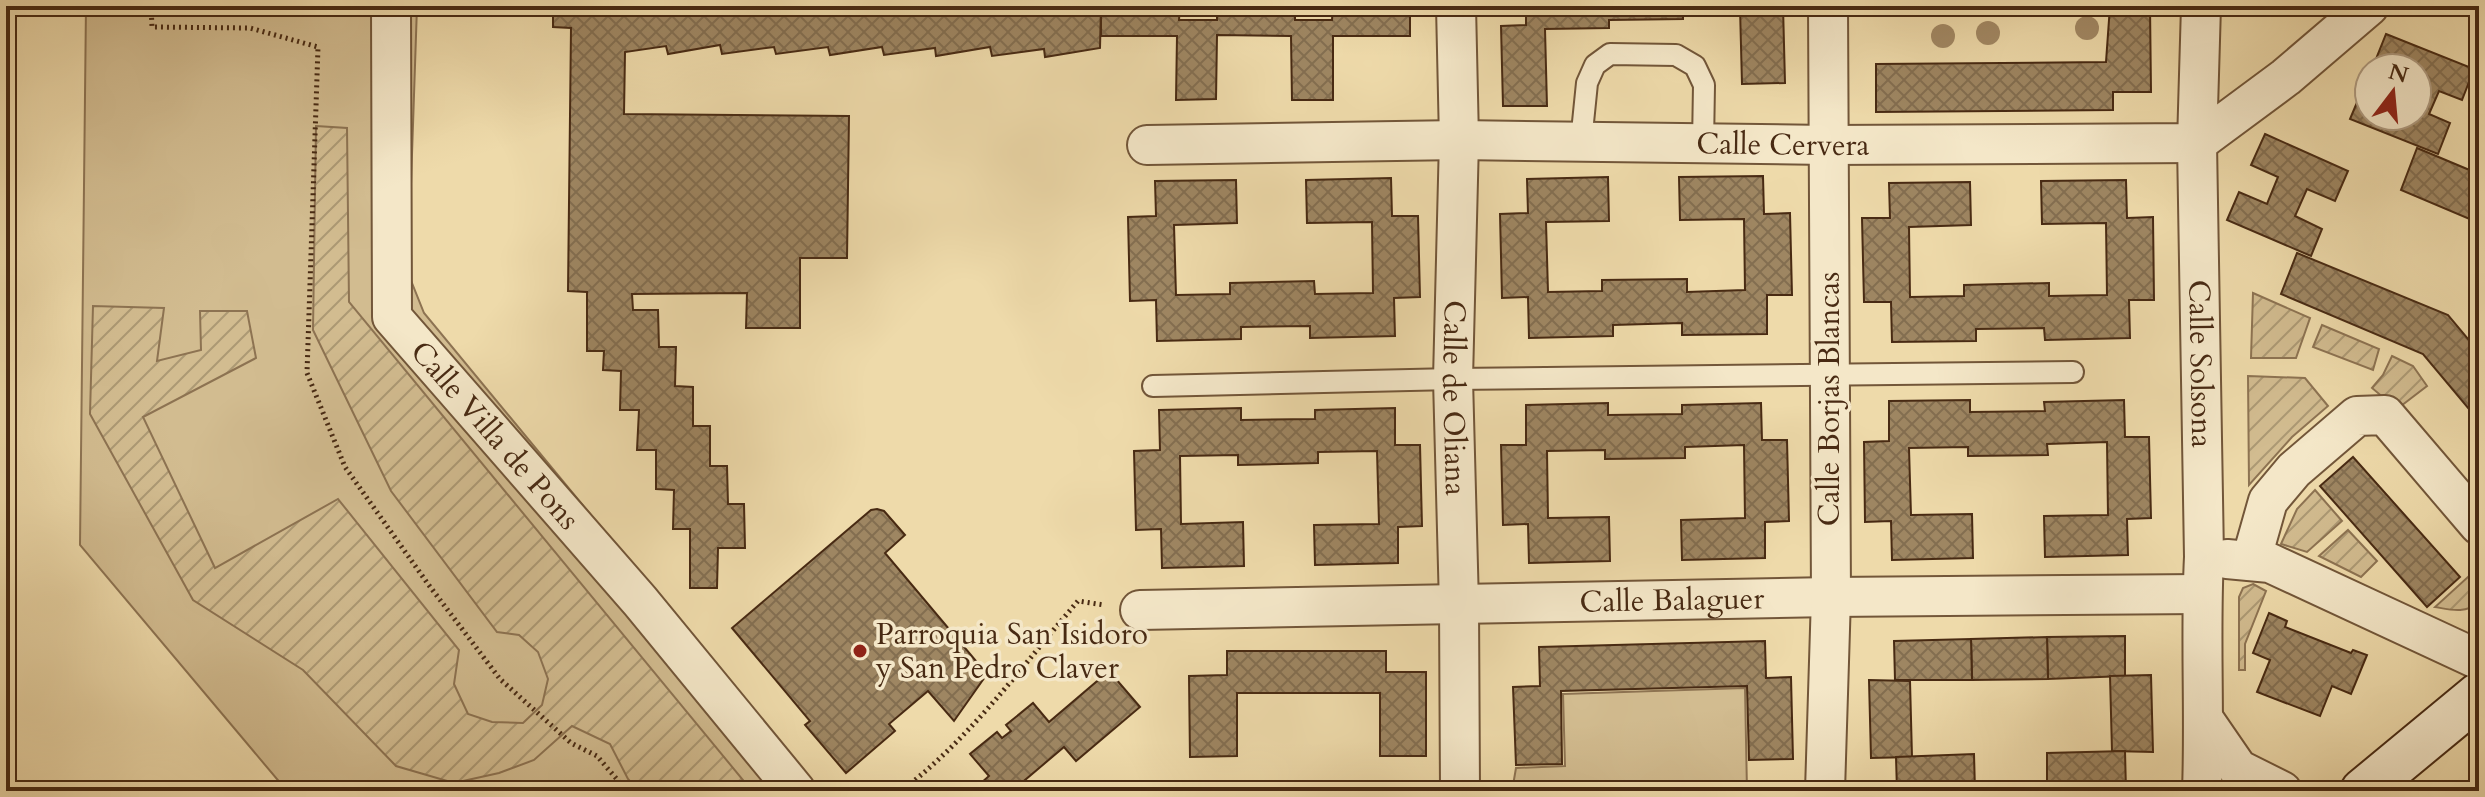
<svg xmlns="http://www.w3.org/2000/svg" width="2485" height="797" viewBox="0 0 2485 797" font-family="Cardo,serif">
<style>
.park{fill:#d2bc90;stroke:#8d7352;stroke-width:2}
.garden{fill:url(#garden-furrows);stroke:#8d7352;stroke-width:2}
.building{fill:url(#building-cross-hatch);stroke:#482a13;stroke-width:2}
.lines{fill:none;stroke-linecap:round;stroke-linejoin:round}
.lane-casing{stroke:#725639;stroke-width:24}
.street-casing{stroke:#725639;stroke-width:42}
.secondary-casing{stroke:#482a13;stroke-width:48}
.path{stroke:#482a13;stroke-width:5;stroke-dasharray:2 4;stroke-linecap:butt}
.lane{stroke:#f4e7c8;stroke-width:20}
.street{stroke:#f4e7c8;stroke-width:38}
.secondary{stroke:#f4e7c8;stroke-width:44}
.tree{fill:#a28965}
.poi-dot{fill:#8f2418;stroke:#f4e7c8;stroke-width:3}
.labels{text-anchor:middle;dominant-baseline:central;stroke-width:7;stroke-linejoin:round;paint-order:stroke}
.street-label{font-size:30px;fill:#482a13;stroke:#f4e7c8}
.poi-label{font-size:30px;fill:#482a13;stroke:#f4e7c8;text-anchor:start}
</style>
<defs>
<pattern id="garden-furrows" width="10" height="10" patternUnits="userSpaceOnUse" patternTransform="scale(2)"><rect width="10" height="10" fill="#d2bc90"/><path d="M-1 1l2-2M0 10L10 0M9 11l2-2" fill="none" stroke="#ac9974"/></pattern>
<pattern id="building-cross-hatch" width="8" height="8" patternUnits="userSpaceOnUse" patternTransform="scale(2)"><rect width="8" height="8" fill="#9e8662"/><path d="M0 0l8 8M0 8l8-8" fill="none" stroke="#836e50"/></pattern>
</defs>
<rect width="100%" height="100%" fill="#eedaaa"/>
<filter id="stains"><feTurbulence type="fractalNoise" baseFrequency=".0025" numOctaves="4"/><feColorMatrix values="0 0 0 0 .2 0 0 0 0 .09 0 0 0 0 .02 0 0 0 .5 -.17"/></filter>
<radialGradient id="worn" r=".72"><stop offset=".6" stop-color="#630" stop-opacity="0"/><stop offset="1" stop-color="#630" stop-opacity=".3"/></radialGradient>
<g class="park">
<polygon points="86,6 417,6 408,273 424,313 819,791 287,791 80,545"/>
<polygon points="1745,688 1747,791 1512,791 1516,768 1565,766 1563,694"/>
</g>
<g class="garden">
<polygon points="316,126 347,128 349,302 752,791 639,791 628,779 610,744 572,726 534,760 499,773 454,783 396,766 303,670 193,600 90,414 93,306 164,308 157,361 201,350 200,311 247,311 256,358 143,417 215,568 338,499 459,650 454,684 468,714 492,722 523,723 542,705 548,679 538,652 519,635 497,632 391,491 313,330"/>
<polygon points="2253,293 2310,318 2296,358 2251,358"/>
<polygon points="2322,325 2379,349 2373,370 2313,347"/>
<polygon points="2392,356 2413,366 2427,386 2397,409 2372,388 2383,375"/>
<polygon points="2248,376 2305,378 2328,406 2292,437 2249,485"/>
<polygon points="2315,490 2342,521 2307,552 2281,544 2297,509"/>
<polygon points="2348,530 2377,561 2361,577 2319,556"/>
<path d="M2469,576L2479,585V602C2465,614 2452,610 2435,607Z"/>
<polygon points="2253,584 2266,591 2245,644 2245,670 2239,670 2239,597 2243,588"/>
</g>
<g class="building">
<polygon points="553,6 1101,6 1100,48 1045,57 1044,49 992,56 990,47 936,56 935,48 884,55 882,47 830,55 828,47 776,54 774,47 722,54 720,45 668,54 666,46 625,52 624,114 849,116 847,258 800,258 800,328 746,328 747,293 632,294 633,310 658,310 659,347 676,347 675,386 693,387 693,426 710,426 710,466 727,466 728,504 744,504 745,548 718,548 717,588 690,588 690,529 673,529 674,490 656,489 656,450 637,450 639,410 620,410 621,371 603,370 604,351 587,351 587,292 568,291 571,28 553,27"/>
<polygon points="1101,6 1180,6 1179,20 1217,20 1217,6 1295,6 1295,20 1332,20 1333,6 1410,6 1410,36 1333,36 1333,100 1292,100 1291,36 1217,35 1216,99 1176,100 1177,36 1101,36"/>
<polygon points="1526,6 1783,6 1785,83 1742,84 1740,8 1683,9 1683,19 1609,20 1609,28 1545,29 1547,106 1503,106 1501,26 1526,25"/>
<polygon points="2110,6 2150,6 2151,92 2113,92 2113,110 1876,112 1876,64 2106,62"/>
<polygon points="2386,34 2474,69 2462,100 2439,91 2429,114 2450,123 2438,154 2350,119 2363,88 2369,91 2369,116 2417,116 2417,68 2385,68 2374,64"/>
<polygon points="2265,134 2348,171 2335,201 2307,189 2295,216 2322,229 2311,256 2227,220 2239,192 2267,204 2278,177 2251,165"/>
<polygon points="2417,148 2479,174 2479,223 2401,190"/>
<polygon points="1763,176 1764,214 1790,213 1792,295 1767,295 1767,334 1682,335 1682,323 1613,325 1613,336 1529,338 1528,297 1502,298 1500,214 1528,213 1527,179 1608,177 1609,221 1546,222 1548,292 1602,291 1602,280 1687,279 1687,292 1745,290 1744,219 1680,220 1679,177"/>
<polygon points="1391,178 1392,216 1418,216 1420,297 1394,298 1395,336 1310,338 1310,326 1241,327 1241,339 1157,341 1156,300 1130,301 1128,217 1156,216 1155,181 1236,180 1237,223 1174,225 1176,295 1230,294 1230,283 1314,281 1315,294 1373,293 1372,222 1307,223 1306,180"/>
<polygon points="2126,180 2127,218 2153,217 2154,300 2129,300 2130,338 2045,340 2044,328 1976,329 1976,341 1892,342 1891,302 1864,302 1862,218 1890,218 1889,183 1970,182 1971,225 1909,227 1910,297 1964,296 1964,285 2049,283 2049,296 2107,295 2106,223 2042,224 2041,181"/>
<polygon points="2297,253 2448,315 2479,352 2479,421 2423,354 2281,294"/>
<polygon points="1970,400 1970,412 2045,411 2044,402 2124,400 2125,437 2149,437 2151,518 2127,519 2128,555 2045,557 2044,516 2108,515 2107,442 2047,444 2048,455 1968,456 1968,447 1909,448 1911,515 1972,514 1973,558 1892,560 1891,521 1865,522 1864,442 1889,441 1889,401"/>
<polygon points="1608,403 1608,415 1682,414 1682,405 1761,403 1762,440 1787,440 1789,521 1765,522 1765,558 1682,560 1681,520 1745,518 1744,445 1685,447 1685,458 1605,459 1605,450 1547,451 1548,518 1609,517 1610,561 1529,563 1528,524 1503,525 1501,445 1526,445 1526,405"/>
<polygon points="1241,408 1241,420 1315,419 1315,410 1395,408 1395,445 1420,445 1422,526 1398,527 1398,563 1315,565 1314,525 1379,524 1377,451 1318,452 1318,463 1238,465 1238,455 1180,456 1181,524 1243,522 1244,566 1162,568 1161,529 1136,530 1134,451 1160,450 1159,410"/>
<polygon points="2353,457 2460,577 2427,607 2320,486"/>
<polygon points="877,509 884,511 905,535 885,553 987,674 954,721 928,691 889,724 895,731 846,773 805,725 810,721 732,628 871,510"/>
<polygon points="2269,613 2287,621 2285,627 2351,653 2353,650 2367,655 2351,694 2332,686 2320,716 2257,692 2270,660 2253,653"/>
<polygon points="2125,636 2125,676 2048,679 2047,637"/>
<polygon points="2047,637 2048,679 1972,680 1971,639"/>
<polygon points="1971,639 1972,680 1895,680 1894,641"/>
<polygon points="1765,641 1766,678 1791,677 1793,759 1749,760 1747,686 1561,691 1562,764 1516,765 1513,687 1540,686 1539,647"/>
<polygon points="1227,651 1386,651 1386,672 1426,672 1426,756 1380,756 1380,693 1237,693 1237,756 1190,757 1189,676 1227,675"/>
<polygon points="1109,671 1140,707 1076,761 1064,747 1012,791 972,791 989,776 970,754 997,732 1002,738 1011,731 1006,725 1033,703 1049,722"/>
<polygon points="2151,675 2153,752 2112,751 2110,676"/>
<polygon points="1869,680 1910,681 1912,757 1871,758"/>
<polygon points="2125,751 2126,791 2047,791 2047,753"/>
<polygon points="1974,754 1975,791 1897,791 1896,757"/>
</g>
<g class="lines">
<g class="lane-casing">
<g id="lane">
<polyline points="1581,142 1587,83 1595,65 1610,54 1676,55 1695,66 1704,85 1703,144"/>
<polyline points="1153,386 1453,379 2073,372"/>
</g>
</g>
<g class="street-casing">
<g id="street">
<path id="s1" d="M391,6L392,317L640,601L796,791"/>
<path id="s2" d="M1456,6L1459,140L1453,379L1459,605L1460,791"/>
<path id="s3" d="M2201,6L2197,143L2204,557C2200,635 2205,713 2202,791"/>
<path id="s4" d="M1147,145L1459,140L1827,145L2197,143L2286,77L2369,6"/>
<polyline points="2227,559 2270,563 2479,660"/>
<polyline points="2251,561 2268,501 2294,470 2357,416 2385,415 2479,525"/>
<path id="s5" d="M1140,610L1831,597L2202,594"/>
<polyline points="2205,721 2238,769 2282,791"/>
<polyline points="1825,791 1831,597 1828,6"/>
</g>
</g>
<g class="secondary-casing">
<polyline id="secondary" points="2363,791 2479,695"/>
</g>
<g class="path">
<polyline points="151,6 152,27 250,28 318,47 307,373 345,467 428,584 500,679 571,743 597,756 627,791"/>
<path d="M901,791C970,739 1022,666 1078,601L1104,605"/>
</g>
<use href="#lane" class="lane"/>
<use href="#street" class="street"/>
<use href="#secondary" class="secondary"/>
</g>
<g class="tree">
<circle cx="2087" cy="28" r="12"/>
<circle cx="1988" cy="33" r="12"/>
<circle cx="1943" cy="36" r="12"/>
</g>
<circle class="poi-dot" cx="860" cy="651" r="8"/>
<g class="labels">
<g class="street-label">
<text stroke="none"><textPath href="#s4" startOffset="636">Calle Cervera</textPath></text>
<text stroke="none"><textPath href="#s3" startOffset="358">Calle Solsona</textPath></text>
<text stroke="none"><textPath href="#s2" startOffset="392">Calle de Oliana</textPath></text>
<text transform="translate(1829 399) rotate(-90)">Calle Borjas Blancas</text>
<text stroke="none"><textPath href="#s1" startOffset="468">Calle Villa de Pons</textPath></text>
<text stroke="none"><textPath href="#s5" startOffset="532">Calle Balaguer</textPath></text>
</g>
<g class="poi-label">
<text x="876" y="634">Parroquia San Isidoro<tspan x="876" dy="34">y San Pedro Claver</tspan></text>
</g>
</g>
<rect width="2485" height="797" fill="none" stroke="#eedaaa" stroke-width="32"/>
<rect x="8" y="8" width="2469" height="781" fill="none" stroke="#482a13" stroke-width="4"/>
<rect x="16" y="16" width="2453" height="765" fill="none" stroke="#482a13" stroke-width="2"/>
<g transform="translate(2393 92) rotate(16)"><circle r="38" fill="#f4e7c8" stroke="#af9b80" stroke-width="2"/>
<path d="M0-6L14 30L0 20L-14 30Z" fill="#8f2418"/>
<text y="-12" font-size="22" font-weight="bold" text-anchor="middle" fill="#482a13">N</text>
</g>
<rect width="100%" height="100%" filter="url(#stains)"/>
<rect width="100%" height="100%" fill="url(#worn)"/>
</svg>
